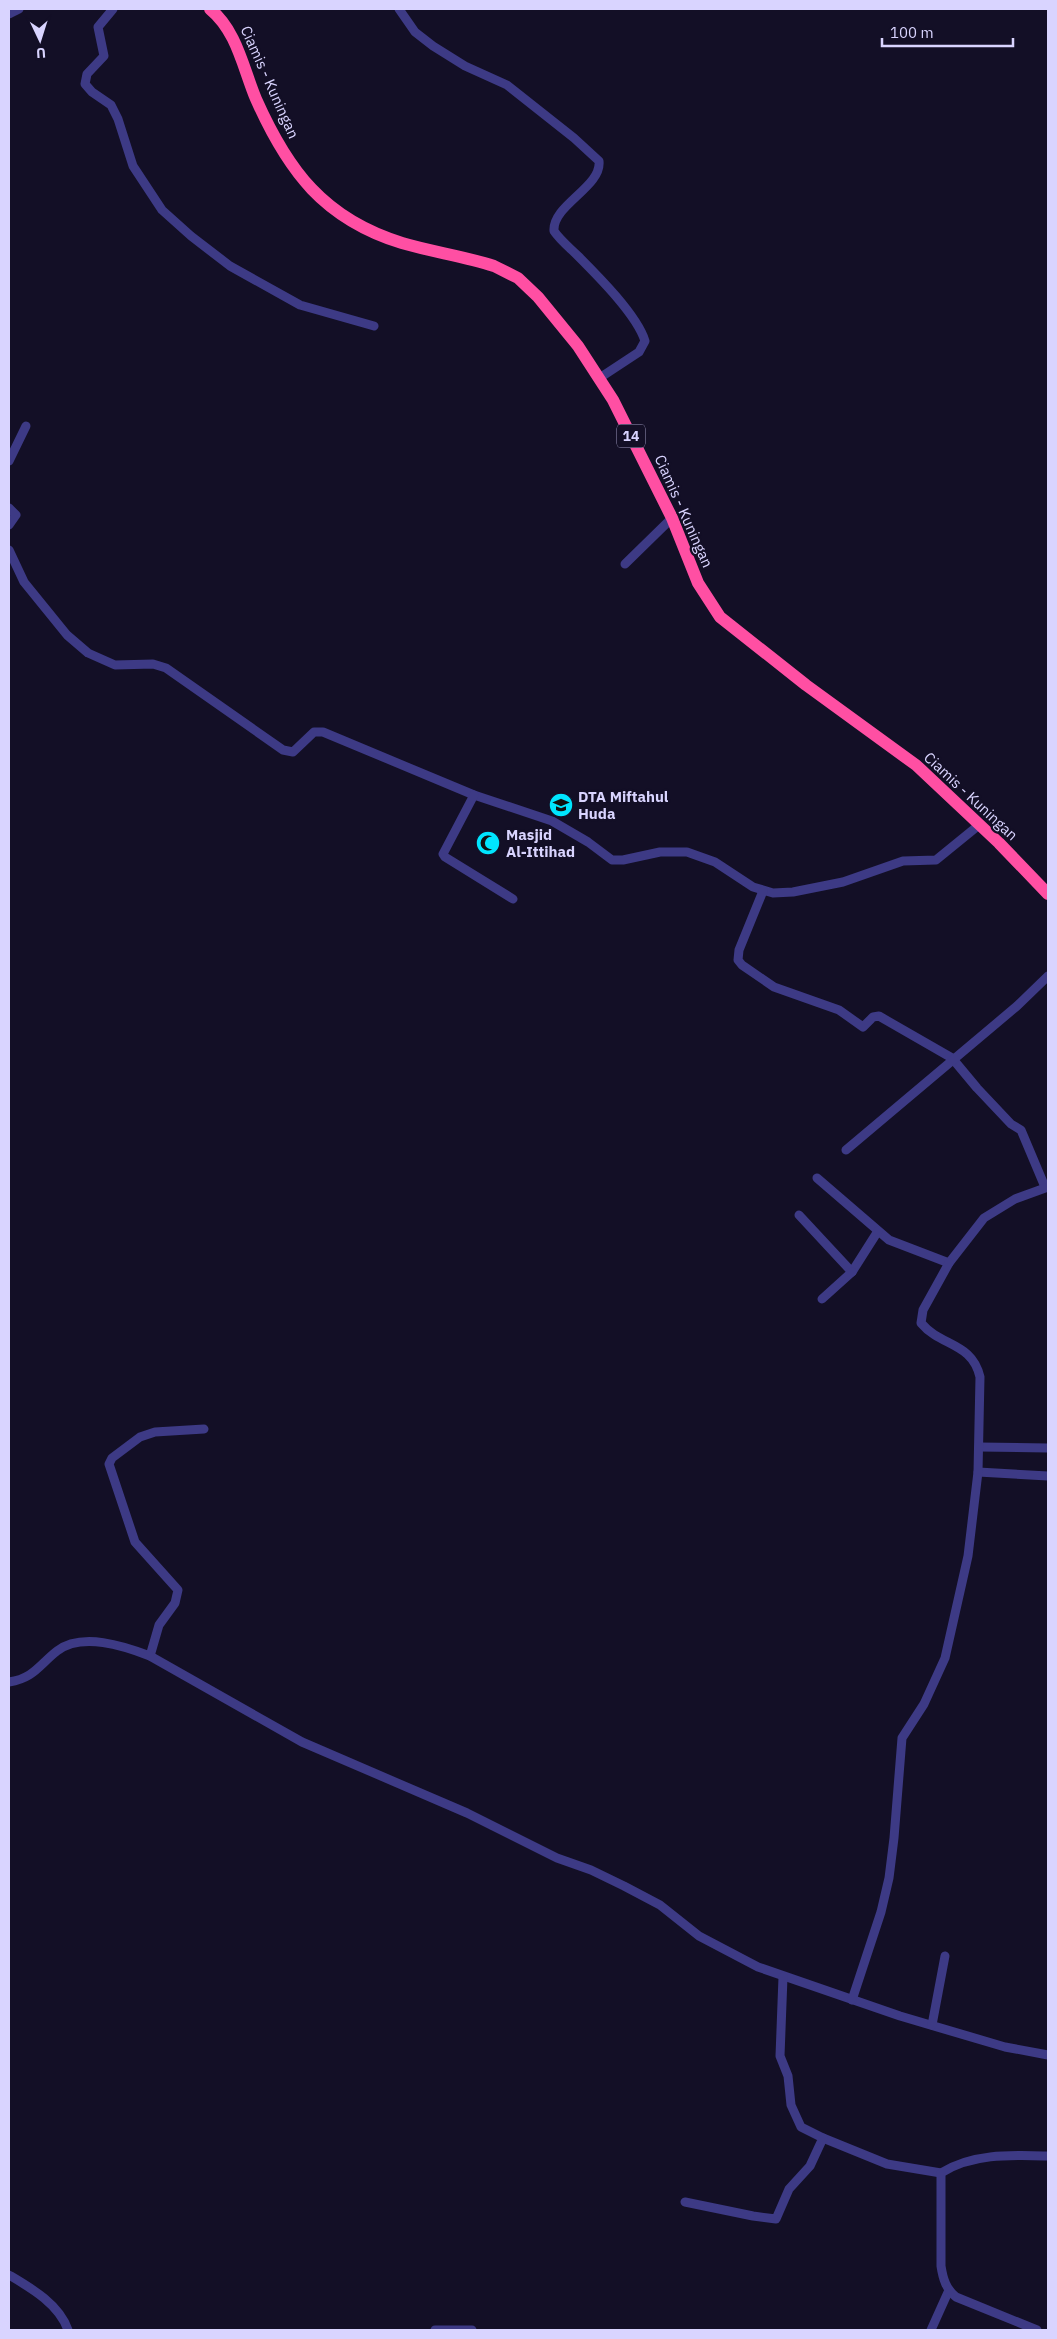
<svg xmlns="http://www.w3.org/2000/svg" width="1057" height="2339" viewBox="0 0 1057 2339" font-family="'IBM Plex Sans',sans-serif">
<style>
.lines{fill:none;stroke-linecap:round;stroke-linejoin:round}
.minor{stroke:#3d3a85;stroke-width:9}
.highway{stroke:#ff4fa3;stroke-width:12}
.labels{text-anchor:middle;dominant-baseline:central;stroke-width:4.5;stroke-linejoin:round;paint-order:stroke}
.shield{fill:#130f26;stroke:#9e99be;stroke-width:1}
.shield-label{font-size:14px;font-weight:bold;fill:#d9d4ff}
.street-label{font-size:15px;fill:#d9d4ff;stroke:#130f26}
.poi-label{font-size:15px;font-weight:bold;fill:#d9d4ff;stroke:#130f26;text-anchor:start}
</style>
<rect width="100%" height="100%" fill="#130f26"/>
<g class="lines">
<g class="minor">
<polyline points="113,9 98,27 104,56 87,74 85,84 92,92 111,105 118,119 133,166 162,210 191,236 230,266 300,305 374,326"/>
<path d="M399,9L415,32L433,46L465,66L507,85L574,138L599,161C602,187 552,205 554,231C560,240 570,248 578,256C598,276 637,315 645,341L639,352L598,379"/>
<polyline points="9,14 19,9"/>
<polyline points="9,461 26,426"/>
<polyline points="9,508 16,515 9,525"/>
<polyline points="9,550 24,582 67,635 88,653 115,665 153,664 166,668 283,750 293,752 314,732 323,732 474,795 552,821 588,842 612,860 623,860 660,852 687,852 715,862 753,887 773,893 793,892 843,882 903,861 936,860 979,825"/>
<polyline points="625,564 672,518"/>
<polyline points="474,795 443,854 445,857 513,899"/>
<polyline points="763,891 739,950 738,960 742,965 774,987 839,1010 863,1027 873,1017 879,1016 952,1058 977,1088 1011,1124 1021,1130 1045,1187"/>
<polyline points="846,1150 1017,1006 1048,976"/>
<polyline points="817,1178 889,1240 949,1263 984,1218 1015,1199 1048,1187"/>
<polyline points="799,1215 852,1272 878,1231"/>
<polyline points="822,1299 852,1272"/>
<polyline points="979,1447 1048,1448"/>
<polyline points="978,1472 1048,1476"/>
<polyline points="150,1656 159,1625 175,1603 178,1590 135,1542 109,1464 112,1458 140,1437 155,1432 204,1429"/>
<path d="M9,1682C34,1678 39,1665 57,1651C82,1632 124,1646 150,1656L302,1742L467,1813L557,1858L591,1870L624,1886L660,1905L699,1936L758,1967L900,2016L1005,2047L1048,2055"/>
<path d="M852,2000L881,1912L889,1878L894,1838L902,1738L924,1704L945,1658L968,1556L978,1472L980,1377C972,1342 941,1347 921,1323L923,1310L949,1263"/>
<polyline points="932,2025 945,1956"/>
<polyline points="823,2138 887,2164 941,2173"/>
<polyline points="685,2202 753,2216 776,2219 789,2189 810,2166 823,2138 801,2127 791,2105 788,2076 780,2056 783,1977"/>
<path d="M9,2275C31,2288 59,2304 68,2330"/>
<polyline points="435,2330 472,2330"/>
<polyline points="931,2330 949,2290"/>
<path d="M1037,2330L956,2297C946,2289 943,2279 941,2266V2173C972,2153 1012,2155 1048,2156"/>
</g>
<path class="highway" d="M210,9C237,31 243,68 256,99C288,171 324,219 402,243C432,252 464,256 494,266L518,278L538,297L578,346L613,400L672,518L698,583L720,617L806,685L916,765L999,843L1048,894"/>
</g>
<defs>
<g id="school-disc" transform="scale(1.25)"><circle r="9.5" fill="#00e5ff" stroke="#130f26"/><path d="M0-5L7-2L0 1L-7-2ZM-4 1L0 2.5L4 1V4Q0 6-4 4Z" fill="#111"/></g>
<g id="mosque-disc" transform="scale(1.25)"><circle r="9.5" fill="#00e5ff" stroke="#130f26"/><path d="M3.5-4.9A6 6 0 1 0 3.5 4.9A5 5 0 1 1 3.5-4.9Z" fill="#111"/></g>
</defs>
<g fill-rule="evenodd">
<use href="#school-disc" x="561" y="805"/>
<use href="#mosque-disc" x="488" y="843"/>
</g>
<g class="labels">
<rect class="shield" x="617" y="424.5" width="28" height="23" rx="4"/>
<g class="shield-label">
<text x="631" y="436">14</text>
</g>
<g class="street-label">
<text transform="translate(270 82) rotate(66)">Ciamis - Kuningan</text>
<text transform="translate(684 511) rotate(66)">Ciamis - Kuningan</text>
<text transform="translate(971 796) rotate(43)">Ciamis - Kuningan</text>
</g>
<g class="poi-label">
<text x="578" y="796">DTA Miftahul<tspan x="578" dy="17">Huda</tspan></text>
<text x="506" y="834">Masjid<tspan x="506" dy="17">Al-Ittihad</tspan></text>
</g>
</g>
<rect width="1057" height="2339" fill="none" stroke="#d9d4ff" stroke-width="20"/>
<g transform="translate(40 40) rotate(176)" stroke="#130f26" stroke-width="4" paint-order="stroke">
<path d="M0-4L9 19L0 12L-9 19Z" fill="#d9d4ff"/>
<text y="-8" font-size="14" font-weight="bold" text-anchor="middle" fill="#d9d4ff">U</text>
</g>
<path d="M882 38v8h131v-8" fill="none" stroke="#d9d4ff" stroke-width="2.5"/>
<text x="890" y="38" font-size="15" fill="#d9d4ff" stroke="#130f26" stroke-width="4" paint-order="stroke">100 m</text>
</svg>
